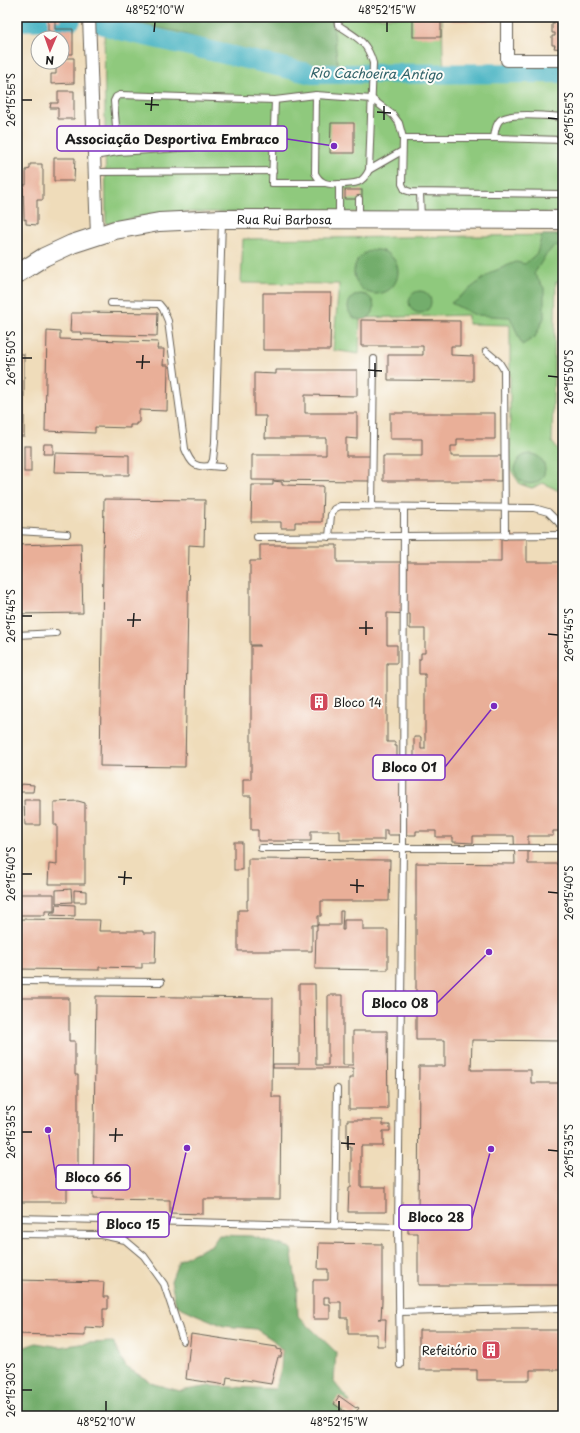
<svg xmlns="http://www.w3.org/2000/svg" width="580" height="1433" viewBox="0 0 580 1433" font-family="'Playpen Sans',sans-serif">
<style>
.green{fill:#8fc97d;stroke:#56724c}
.forest{fill:#73ad6c;stroke:#486444}
.lines{fill:none;stroke-linecap:round;stroke-linejoin:round}
.river{stroke:#46b3c3;stroke-width:20}
.building{fill:#e9af98;fill-rule:evenodd}
.service-casing{stroke:#665f53;stroke-width:8}
.minor-casing{stroke:#665f53;stroke-width:14}
.secondary-casing{stroke:#665f53;stroke-width:20}
.service{stroke:#fff;stroke-width:6}
.minor{stroke:#fff;stroke-width:12}
.secondary{stroke:#fff;stroke-width:18}
.ticks{fill:none;stroke:#1c1c1c;stroke-width:1.5}
.labels{text-anchor:middle;dominant-baseline:central;stroke-width:4;stroke-linejoin:round;paint-order:stroke}
.street-label{font-size:12px;fill:#1c1c1c;stroke:#fdfcf7}
.poi-label{font-size:12px;fill:#1c1c1c;stroke:#fdfcf7;text-anchor:start}
.water-label{font-size:13px;font-style:italic;fill:#2f6067;stroke:#fdfcf7}
.leader{fill:none;stroke:#7b2cbf;stroke-width:1.5}
.callout-dot{fill:#7b2cbf;stroke:#fdfcf7;stroke-width:1.5}
.callout{fill:#fdfcf7;stroke:#7b2cbf;stroke-width:1.5}
.callout-label{font-size:13px;text-anchor:middle;font-weight:bold;fill:#1c1c1c}
.neatline{fill:none;stroke:#1c1c1c;stroke-width:1.5}
.ticks-label{font-size:10px;text-anchor:middle;fill:#1c1c1c}
</style>
<rect width="100%" height="100%" fill="#fdfcf7"/>
<filter id="ink" filterUnits="userSpaceOnUse"><feTurbulence type="fractalNoise" baseFrequency=".025" numOctaves="2"/><feDisplacementMap in="SourceGraphic" scale="8" xChannelSelector="R" yChannelSelector="G"/><feConvolveMatrix kernelMatrix="1 2 1 2 8 2 1 2 1" color-interpolation-filters="sRGB"/></filter>
<filter id="wash" filterUnits="userSpaceOnUse"><feTurbulence type="fractalNoise" baseFrequency=".012" numOctaves="4" result="noise"/><feDisplacementMap in="SourceGraphic" scale="16" xChannelSelector="R" yChannelSelector="G"/><feGaussianBlur stdDeviation="0.9" result="paint"/><feColorMatrix in="noise" values="0 0 0 0 0 0 0 0 0 0 0 0 0 0 0 0 0 1.4 0 .05"/><feComposite in="paint" operator="in"/></filter>
<g filter="url(#wash)">
<rect width="100%" height="100%" fill="#efdcba"/>
<g class="green">
<polygon points="104,17 442,17 443,55 445,79 563,81 563,213 167,212 106,224"/>
<polygon points="563,235 563,281 556,282 552,442 563,456 563,493 543,483 532,488 520,484 510,469 510,325 468,324 468,315 360,318 359,354 333,350 339,284 241,283 243,239"/>
</g>
<g class="forest">
<polygon points="109,17 332,17 338,67 311,71 224,47 178,32"/>
<polygon points="542,235 563,235 563,248 554,246 545,256 534,274 544,288 544,318 535,337 522,345 510,317 475,315 451,303 492,272 516,262 525,264 537,253"/>
<circle cx="376" cy="272" r="22"/>
<circle cx="420" cy="302" r="11"/>
<circle cx="361" cy="307" r="13"/>
<circle cx="530" cy="469" r="15"/>
<polygon points="219,1235 251,1236 291,1248 297,1288 298,1316 336,1352 334,1382 350,1402 338,1416 205,1413 206,1416 17,1416 17,1350 36,1343 60,1347 88,1343 113,1342 126,1367 154,1384 180,1391 210,1386 275,1389 281,1369 282,1350 273,1340 256,1329 224,1326 195,1314 176,1305 171,1281 179,1260 212,1245"/>
</g>
<g class="lines">
<g class="river">
<polyline points="17,21 71,20"/>
<polyline points="99,23 119,30 312,74 563,73"/>
</g>
</g>
<g id="blocks">
<g class="building">
<polygon points="48,17 61,17 61,21 55,20 55,29 73,29 73,54 62,54 62,38 50,38 50,31 48,31"/>
<rect x="413" y="17" width="28" height="20"/>
<rect x="451" y="17" width="38" height="4"/>
<polygon points="552,17 563,17 563,49 554,48 555,45 552,45 552,36 555,36 555,33 552,33 552,24 554,24 554,22 552,22"/>
<polygon points="62,58 74,58 74,83 51,84 51,74 56,74 56,62 62,62"/>
<polygon points="58,91 74,91 74,119 58,119 58,108 50,108 51,103 58,103"/>
<polygon points="331,123 354,123 354,153 330,153"/>
<polygon points="54,158 75,158 74,181 54,181"/>
<polygon points="30,164 42,164 42,169 43,169 43,200 37,200 37,225 26,224 26,219 24,220 23,185 26,185 26,170 30,169"/>
<rect x="345" y="190" width="17" height="9"/>
<polygon points="263,293 331,293 330,350 263,350"/>
<polygon points="82,312 158,313 157,336 81,334 82,332 70,332 71,313 82,313"/>
<polygon points="361,320 460,321 460,346 451,346 451,355 473,356 473,381 388,380 388,355 423,355 423,346 361,346"/>
<polygon points="47,331 60,332 60,339 158,342 157,349 164,349 163,365 168,365 167,411 139,410 139,423 136,423 136,425 130,425 130,428 95,427 95,433 45,431"/>
<rect x="17" y="354" width="7" height="82"/>
<polygon points="276,370 357,370 357,396 305,395 305,413 357,413 357,439 346,438 346,456 370,456 370,481 252,480 252,455 326,455 326,438 265,438 266,416 254,416 254,373 276,374"/>
<polygon points="390,413 495,413 495,439 457,439 457,446 451,446 451,456 501,456 501,481 383,481 383,456 422,456 422,439 390,439"/>
<polygon points="44,444 53,444 53,454 43,454"/>
<rect x="24" y="446" width="7" height="26"/>
<polygon points="55,453 129,455 129,475 104,475 104,473 54,472"/>
<polygon points="273,481 282,482 282,485 323,486 322,522 295,522 295,528 281,528 281,522 251,522 252,485 273,485"/>
<polygon points="104,499 205,500 204,546 189,545 185,767 100,766"/>
<path d="M501,537H527V562H563V831H553V836H528V864H563V1041L472,1040L471,1070H531V1083H563V1285H418V1233H408V1216H418L419,1066H445V1040H416V863L515,864L514,836H473V843L453,842V837H436V831H416V835H387V830H384V840H340V831H311V841H258V830H251V796H243V779H251V646H260V645H250V561H260V545H337V562H501ZM387,613L410,614V629H425V653H421V659H419V674H425V749H421V737H414V760H397V746H395V742H387V663H397V645H387Z"/>
<polygon points="81,543 83,613 17,614 17,545"/>
<polygon points="21,784 34,785 33,792 20,792"/>
<polygon points="24,800 40,800 40,825 25,825"/>
<polygon points="78,801 85,803 85,884 48,884 49,864 57,865 57,825 54,825 54,802"/>
<rect x="234" y="842" width="8" height="28"/>
<polygon points="248,859 390,860 389,901 321,901 321,916 318,916 318,925 312,925 312,951 238,951 238,910 247,910 247,900 248,900"/>
<polygon points="71,889 72,902 56,903 56,890"/>
<polygon points="74,890 86,891 86,902 74,902"/>
<polygon points="17,894 54,894 54,911 45,911 45,915 17,915"/>
<polygon points="56,904 75,905 75,916 50,915 51,912 55,912"/>
<polygon points="340,911 343,911 342,930 344,930 344,920 363,920 363,930 388,930 388,970 315,969 316,930 317,930 317,925 340,925"/>
<polygon points="17,919 100,920 99,931 143,931 143,933 156,933 155,963 142,963 142,968 99,967 99,970 17,969"/>
<polygon points="299,984 315,984 316,1065 328,1065 328,995 343,995 343,1065 353,1065 353,1031 387,1031 388,1109 349,1109 349,1078 353,1078 353,1068 273,1068 273,1064 299,1064"/>
<polygon points="96,996 273,998 272,1097 281,1097 280,1199 203,1199 203,1214 170,1213 170,1200 93,1199"/>
<polygon points="17,998 69,998 69,1041 75,1041 75,1075 78,1075 78,1184 67,1184 67,1202 17,1202"/>
<polygon points="347,1120 383,1120 383,1125 390,1125 390,1131 383,1131 383,1146 361,1146 361,1187 386,1187 386,1212 348,1212 349,1187 351,1187 351,1146 347,1146"/>
<polygon points="319,1243 382,1244 382,1301 381,1318 378,1319 386,1319 385,1346 377,1346 377,1334 348,1334 348,1318 341,1318 341,1302 329,1302 329,1297 324,1297 324,1304 330,1304 330,1319 313,1319 313,1280 328,1280 328,1269 318,1269"/>
<polygon points="17,1280 104,1282 103,1297 108,1297 108,1309 103,1309 103,1327 102,1328 85,1327 85,1336 17,1334"/>
<polygon points="419,1330 563,1330 563,1370 530,1370 530,1380 477,1380 477,1370 419,1370"/>
<polygon points="191,1334 277,1347 277,1349 282,1350 281,1357 278,1357 271,1384 227,1377 226,1385 186,1379"/>
<polygon points="339,1396 356,1408 357,1407 359,1408 353,1416 350,1416 350,1415 334,1404"/>
</g>
</g>
</g>
<g filter="url(#ink)">
<use href="#blocks" fill-opacity="0" stroke="#665f53" stroke-width="1"/>
<g class="lines">
<g class="service-casing">
<g id="service">
<path d="M316,95L315,173C317,177 319,180 323,182C329,186 352,184 358,182C363,180 367,174 369,170L373,63C367,41 356,37 338,25L337,17"/>
<polyline points="275,100 316,95 372,99 393,115 399,123 403,138 402,184 405,190 411,192 563,194"/>
<polyline points="403,138 494,138 563,140"/>
<path d="M494,138C495,132 495,125 500,120C509,112 550,116 563,117"/>
<polyline points="118,152 274,142"/>
<polyline points="94,156 118,152 114,101 116,97 120,95 275,100 272,183 324,183"/>
<polyline points="369,170 402,151"/>
<polyline points="95,172 273,171"/>
<polyline points="420,193 421,219"/>
<polyline points="359,199 359,217"/>
<polyline points="339,219 339,184"/>
<path d="M111,303L159,304L163,309L168,321L185,449C191,464 195,468 210,466L213,460L215,442L222,221"/>
<polyline points="486,351 499,362 504,370 505,536"/>
<polyline points="210,466 222,467"/>
<polyline points="372,506 374,359"/>
<polyline points="17,531 67,534"/>
<polyline points="257,537 563,535"/>
<polyline points="329,537 331,515 334,509 340,506 534,508 548,512 563,527"/>
<polyline points="17,635 56,633"/>
<polyline points="261,848 563,848"/>
<polyline points="17,981 161,982"/>
<polyline points="17,1218 398,1227 400,1365"/>
<polyline points="335,1225 337,1089"/>
<polyline points="398,1227 403,849 404,507"/>
<polyline points="17,1234 101,1235 125,1240 144,1256 164,1284 183,1341"/>
<polyline points="399,1312 563,1308"/>
</g>
</g>
<g class="minor-casing">
<g id="minor">
<polyline points="89,17 97,235"/>
<polyline points="507,17 507,60 563,60"/>
</g>
</g>
<g class="secondary-casing">
<g id="secondary">
<path id="s1" d="M17,274L44,257L72,244L115,230L159,222L222,219L563,220"/>
</g>
</g>
<use href="#service" class="service"/>
<use href="#minor" class="minor"/>
<use href="#secondary" class="secondary"/>
</g>
</g>
<path class="ticks" d="M154,32L155,22M387,32V22M22,100H32M145,104L159,105M151,111L152,97M377,112L391,113M548,118L558,119M384,120V106M22,358H32M136,362H150M142,369L143,355M368,370L382,371M548,376L558,377M375,377V363M22,616H32M127,620H141M133,627L134,613M359,628H373M548,634L558,635M366,635V621M22,874H32M118,877L132,878M124,885L125,871M350,885L364,886M548,892L558,893M357,893V879M22,1132H32M109,1135H123M115,1142L116,1128M341,1143L355,1144M348,1150V1136M548,1150L558,1151M22,1390H32M106,1411V1401M339,1411V1401"/>
<defs>
<g id="building-square" transform="scale(1)"><rect x="-9" y="-9" width="18" height="18" rx="4" fill="#d1495b" stroke="#fdfcf7"/><path d="M-4-6H4V6H1V3H-1V6H-4ZM-2.5-4.3h1.7v1.8h-1.7ZM.8-4.3h1.7v1.8H.8ZM-2.5-1h1.7V.8h-1.7ZM.8-1h1.7V.8H.8Z" fill="#fff"/></g>
</defs>
<g fill-rule="evenodd">
<use href="#building-square" x="319" y="702"/>
<use href="#building-square" x="491" y="1350"/>
</g>
<g class="labels">
<g class="street-label">
<text stroke="none"><textPath href="#s1" startOffset="278">Rua Rui Barbosa</textPath></text>
</g>
<g class="poi-label">
<text x="333" y="702">Bloco 14</text>
<text x="477" y="1350" text-anchor="end">Refeitório</text>
</g>
<g class="water-label">
<text transform="translate(376 73) rotate(1)">Rio Cachoeira Antigo</text>
</g>
</g>
<path class="leader" d="M334 146L287 139M494 706L445 767M489 952L437 1003M48 1130L56 1178M491 1149L472 1218M187 1148L169 1225"/>
<g class="callout-dot">
<circle cx="334" cy="146" r="4"/>
<circle cx="494" cy="706" r="4"/>
<circle cx="489" cy="952" r="4"/>
<circle cx="48" cy="1130" r="4"/>
<circle cx="491" cy="1149" r="4"/>
<circle cx="187" cy="1148" r="4"/>
</g>
<g class="callout">
<rect x="57" y="126" width="230" height="25" rx="4"/>
<rect x="373" y="755" width="72" height="25" rx="4"/>
<rect x="363" y="991" width="74" height="25" rx="4"/>
<rect x="56" y="1165" width="74" height="25" rx="4"/>
<rect x="399" y="1205" width="73" height="25" rx="4"/>
<rect x="98" y="1212" width="71" height="25" rx="4"/>
</g>
<g class="callout-label">
<text x="172" y="144">Associação Desportiva Embraco</text>
<text x="409" y="772">Bloco 01</text>
<text x="400" y="1008">Bloco 08</text>
<text x="93" y="1182">Bloco 66</text>
<text x="436" y="1222">Bloco 28</text>
<text x="133" y="1229">Bloco 15</text>
</g>
<rect width="580" height="1433" fill="none" stroke="#fdfcf7" stroke-width="44"/>
<g transform="translate(50 50) rotate(182)"><circle r="19" fill="#fdfcf7" stroke="#a3a29f"/>
<path d="M0-3L7 15L0 10L-7 15Z" fill="#d1495b"/>
<text y="-6" font-size="11" font-weight="bold" text-anchor="middle" fill="#1c1c1c">N</text>
</g>
<rect x="22" y="22" width="536" height="1389" class="neatline"/>
<g class="ticks-label">
<text x="155" y="14">48°52'10"W</text>
<text x="387" y="14">48°52'15"W</text>
<text transform="translate(11 100) rotate(-90)" y="4">26°15'55"S</text>
<text transform="translate(569 119) rotate(-90)" y="4">26°15'55"S</text>
<text transform="translate(11 358) rotate(-90)" y="4">26°15'50"S</text>
<text transform="translate(569 377) rotate(-90)" y="4">26°15'50"S</text>
<text transform="translate(11 616) rotate(-90)" y="4">26°15'45"S</text>
<text transform="translate(569 635) rotate(-90)" y="4">26°15'45"S</text>
<text transform="translate(11 874) rotate(-90)" y="4">26°15'40"S</text>
<text transform="translate(569 893) rotate(-90)" y="4">26°15'40"S</text>
<text transform="translate(11 1132) rotate(-90)" y="4">26°15'35"S</text>
<text transform="translate(569 1151) rotate(-90)" y="4">26°15'35"S</text>
<text transform="translate(11 1390) rotate(-90)" y="4">26°15'30"S</text>
<text x="106" y="1426">48°52'10"W</text>
<text x="339" y="1426">48°52'15"W</text>
</g>
</svg>
